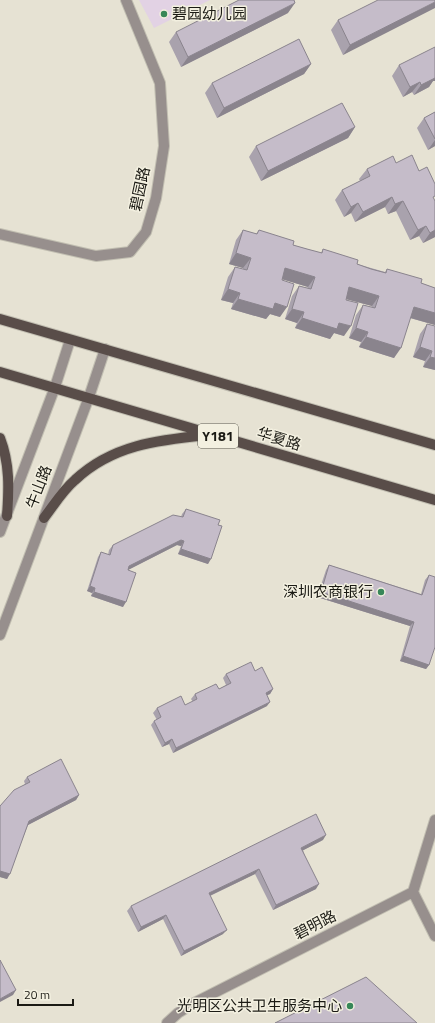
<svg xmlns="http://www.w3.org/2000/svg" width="435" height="1023" font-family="'Titillium Web','Noto Sans SC',sans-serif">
	<rect width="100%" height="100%" fill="#e6e2d3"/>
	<path fill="#e2d2e4" d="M139,0H210L154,28Z"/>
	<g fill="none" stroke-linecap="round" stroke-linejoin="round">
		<defs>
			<path id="minor" d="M0,234L96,256L130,252L146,232L156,198L164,146L160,83L126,0
				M413,892L435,936
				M167,1023L178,1013L194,1003L413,892L435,820"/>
			<path id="tertiary" d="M0,532L55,387L70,340
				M0,635L89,397L105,349"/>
			<path id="primary" d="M0,319L435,445
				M0,372L435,500
				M0,438C10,464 9,489 7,516
				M44,518C54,505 63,490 75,480C112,445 158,440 207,435"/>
		</defs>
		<use href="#minor" stroke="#c1beb1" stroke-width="12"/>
		<use href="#tertiary" stroke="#c1beb1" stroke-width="12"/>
		<use href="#primary" stroke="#c1beb1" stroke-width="12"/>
		<use href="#minor" stroke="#978f8d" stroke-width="10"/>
		<use href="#tertiary" stroke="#978f8d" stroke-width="10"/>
		<use href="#primary" stroke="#594d49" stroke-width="10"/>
	</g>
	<path fill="#a9a2ad" d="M435,0L343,55L331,30L338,20Z
		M288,13L181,67L169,42L176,32Z
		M311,64L304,74L217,118L205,93L212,83Z
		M399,65L433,81L429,87L414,95L412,92L403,97L392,76Z
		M435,112V146L428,150L417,128L424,118Z
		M355,127L348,138L261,181L249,157L256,146Z
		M396,163L435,201V237L423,243L419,236L410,240L396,211L388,214L385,207L355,222L351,213L344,217L335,200L342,190L360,181L359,179L367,169Z
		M243,230L256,234L259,230L293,245L321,253L323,249L357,264L385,272L387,269L421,283L435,288V325L410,318L394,358L359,347L361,342L349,338L356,315L363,305L371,307L372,306L346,299L344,336L334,333L330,339L295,328L297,323L285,319L292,296L299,286L307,288L308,287L282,279L280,317L270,314L266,319L231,309L233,303L221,300L228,277L235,267L243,269V268L229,264L236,240Z
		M427,324L435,370L423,367L425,361L413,357L420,334Z
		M186,509L218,525L208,564L178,554L181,546L177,545L128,570L123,607L91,596L92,593L87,591L98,557L101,552L108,555L109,550L113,545L181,517L182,514Z
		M329,565L421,594L425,580L429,575V665L426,669L400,661L410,626L317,597L326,570Z
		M255,671L273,689L270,694L267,695V706L173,753L169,744L162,747L151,725L154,721L157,720L153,713L157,708L185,705L193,702L191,699L195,694L219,689L226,685L223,678L226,674Z
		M27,777L79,795L76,800L28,825L7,879L0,877V806L25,784L24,781Z
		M323,840L303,850L316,889L273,910L255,874L210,896L223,934L181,956L163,919L138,932L127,911L131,906Z"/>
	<path fill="#8a848d" d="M435,2V8L343,55L350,45Z
		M295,3L288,13L181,67L188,57Z
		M311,64L304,74L217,118L224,108Z
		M435,74V81H433L429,87L414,95L421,85Z
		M420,82L412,92L403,97L410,87Z
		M355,127L348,138L261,181L268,171Z
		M435,140V146L428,150Z
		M392,197L385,207L355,222L363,212Z
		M403,201L396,211L388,214L395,204Z
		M358,203L351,213L344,217L351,207Z
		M426,226L419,236L410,240L418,230Z
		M435,230V237L423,243L430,233Z
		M236,253L251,258L243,268L229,264Z
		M285,268L315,277L308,287L278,278Z
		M349,287L379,296L372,306L342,298Z
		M228,289L240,293L233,303L221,300Z
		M238,299L275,303L287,307L280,317L270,314L266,319L231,309Z
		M414,307L435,313V325L407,317Z
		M292,309L304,312L297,323L285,319Z
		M302,318L339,323L351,326L344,336L334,333L330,339L295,328Z
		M356,328L368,332L361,342L349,338Z
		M366,337L401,348L394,358L359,347Z
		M420,347L432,351L425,361L413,357Z
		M430,357L435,358V370L423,367Z
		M181,540L184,541L181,546L177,545L126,571L129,566Z
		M181,549L211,559L208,564L178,554Z
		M90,586L95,588L92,593L87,591Z
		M94,592L126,602L123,607L91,596Z
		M321,592L414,622L410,626L317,597Z
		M403,656L429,665L426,669L400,661Z
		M273,689L270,694L263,697L266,693Z
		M270,702L267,706L173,753L176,748Z
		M172,739L169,744L162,747L165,743Z
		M79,795L76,800L26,826L29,821Z
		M326,835L323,840L298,853L301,848Z
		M259,869L255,874L205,898L209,893Z
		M0,871L10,874L7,879L0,877Z
		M319,884L316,889L273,910L276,905Z
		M166,915L163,919L138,932L141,927Z
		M227,930L223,934L181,956L184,951Z
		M16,990L13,995L0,1002V999Z"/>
	<path fill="#c5bcc9" stroke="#8a848d" d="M239,0H294L295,3L188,57L176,32Z
		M378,0H435V2L350,45L338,20Z
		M299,39L311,64L224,108L212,83Z
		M435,47V78L421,85L420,82L410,87L399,65Z
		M342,103L355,127L268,171L256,146Z
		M435,112V139L424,118Z
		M412,155L419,171L427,167L435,184V196L433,197L435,201V230L430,233L426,226L418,230L403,201L395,204L392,197L363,212L358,203L351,207L342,190L370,176L367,169L393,156L396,163Z
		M243,230L257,234L259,230L294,241L293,245L307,249L322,253L323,249L358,260L357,264L371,269L386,273L387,269L422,279L421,283L435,288V313L414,307L401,348L366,337L368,332L356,328L363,305L375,308L379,296L349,287L346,300L358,303L351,326L339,323L337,329L302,318L304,312L292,309L299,286L311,289L315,277L285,268L282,280L294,284L287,307L275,303L273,309L238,299L240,293L228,289L235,267L247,270L251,258L236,253Z
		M427,324L435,326V358L430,357L432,351L420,347Z
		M186,509L220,520L218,525L222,526L211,559L181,549L184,541L181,540L129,566L128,570L136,573L126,602L94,592L95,588L90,586L101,552L110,555L113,545L173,515L183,517Z
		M329,565L422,595L429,575L435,577V647L429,665L403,656L414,622L321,592Z
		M251,662L255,671L262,667L273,689L266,693L270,702L176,748L172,739L165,743L154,721L161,717L157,708L181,696L185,705L197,699L195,694L216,684L219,689L231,683L226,674Z
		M61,759L79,795L29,821L10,874L0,871V806L14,790L30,782L27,777Z
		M316,814L326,835L301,848L319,884L276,905L259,869L209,893L227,930L184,951L166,915L141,927L131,906Z
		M0,960L16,990L0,999Z
		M366,977L417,1023H275Z"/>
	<g fill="#378758" stroke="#f3f0e0" stroke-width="1.5">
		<circle cx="164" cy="14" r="4"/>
		<circle cx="381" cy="592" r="4"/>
		<circle cx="350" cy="1006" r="4"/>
	</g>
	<g text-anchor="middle" stroke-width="3" stroke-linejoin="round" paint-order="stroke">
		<rect fill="#f3f0e0" stroke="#5c5a51" stroke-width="1" x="198" y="424" width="40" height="24" rx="3"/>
		<g font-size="14" font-weight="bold" fill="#1b1a14">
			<text x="218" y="441">Y181</text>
		</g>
		<g font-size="15" fill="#1b1a14" stroke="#f3f0e0" text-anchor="end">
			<text x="172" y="19" text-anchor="start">碧园幼儿园</text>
			<text x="373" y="597">深圳农商银行</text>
			<text x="342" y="1011">光明区公共卫生服务中心</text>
		</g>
		<g font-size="15" fill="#1b1a14" stroke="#f3f0e0">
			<text transform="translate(140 189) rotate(-78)" y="5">碧园路</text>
			<text transform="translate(279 439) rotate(17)" y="5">华夏路</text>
			<text transform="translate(39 487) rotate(-69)" y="5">牛山路</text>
			<text transform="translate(315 925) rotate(-27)" y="5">碧明路</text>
		</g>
	</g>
	<path d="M18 999v6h55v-6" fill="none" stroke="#1b1a14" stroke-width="2"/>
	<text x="24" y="999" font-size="12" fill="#1b1a14" stroke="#f3f0e0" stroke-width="3" paint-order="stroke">20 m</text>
</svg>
